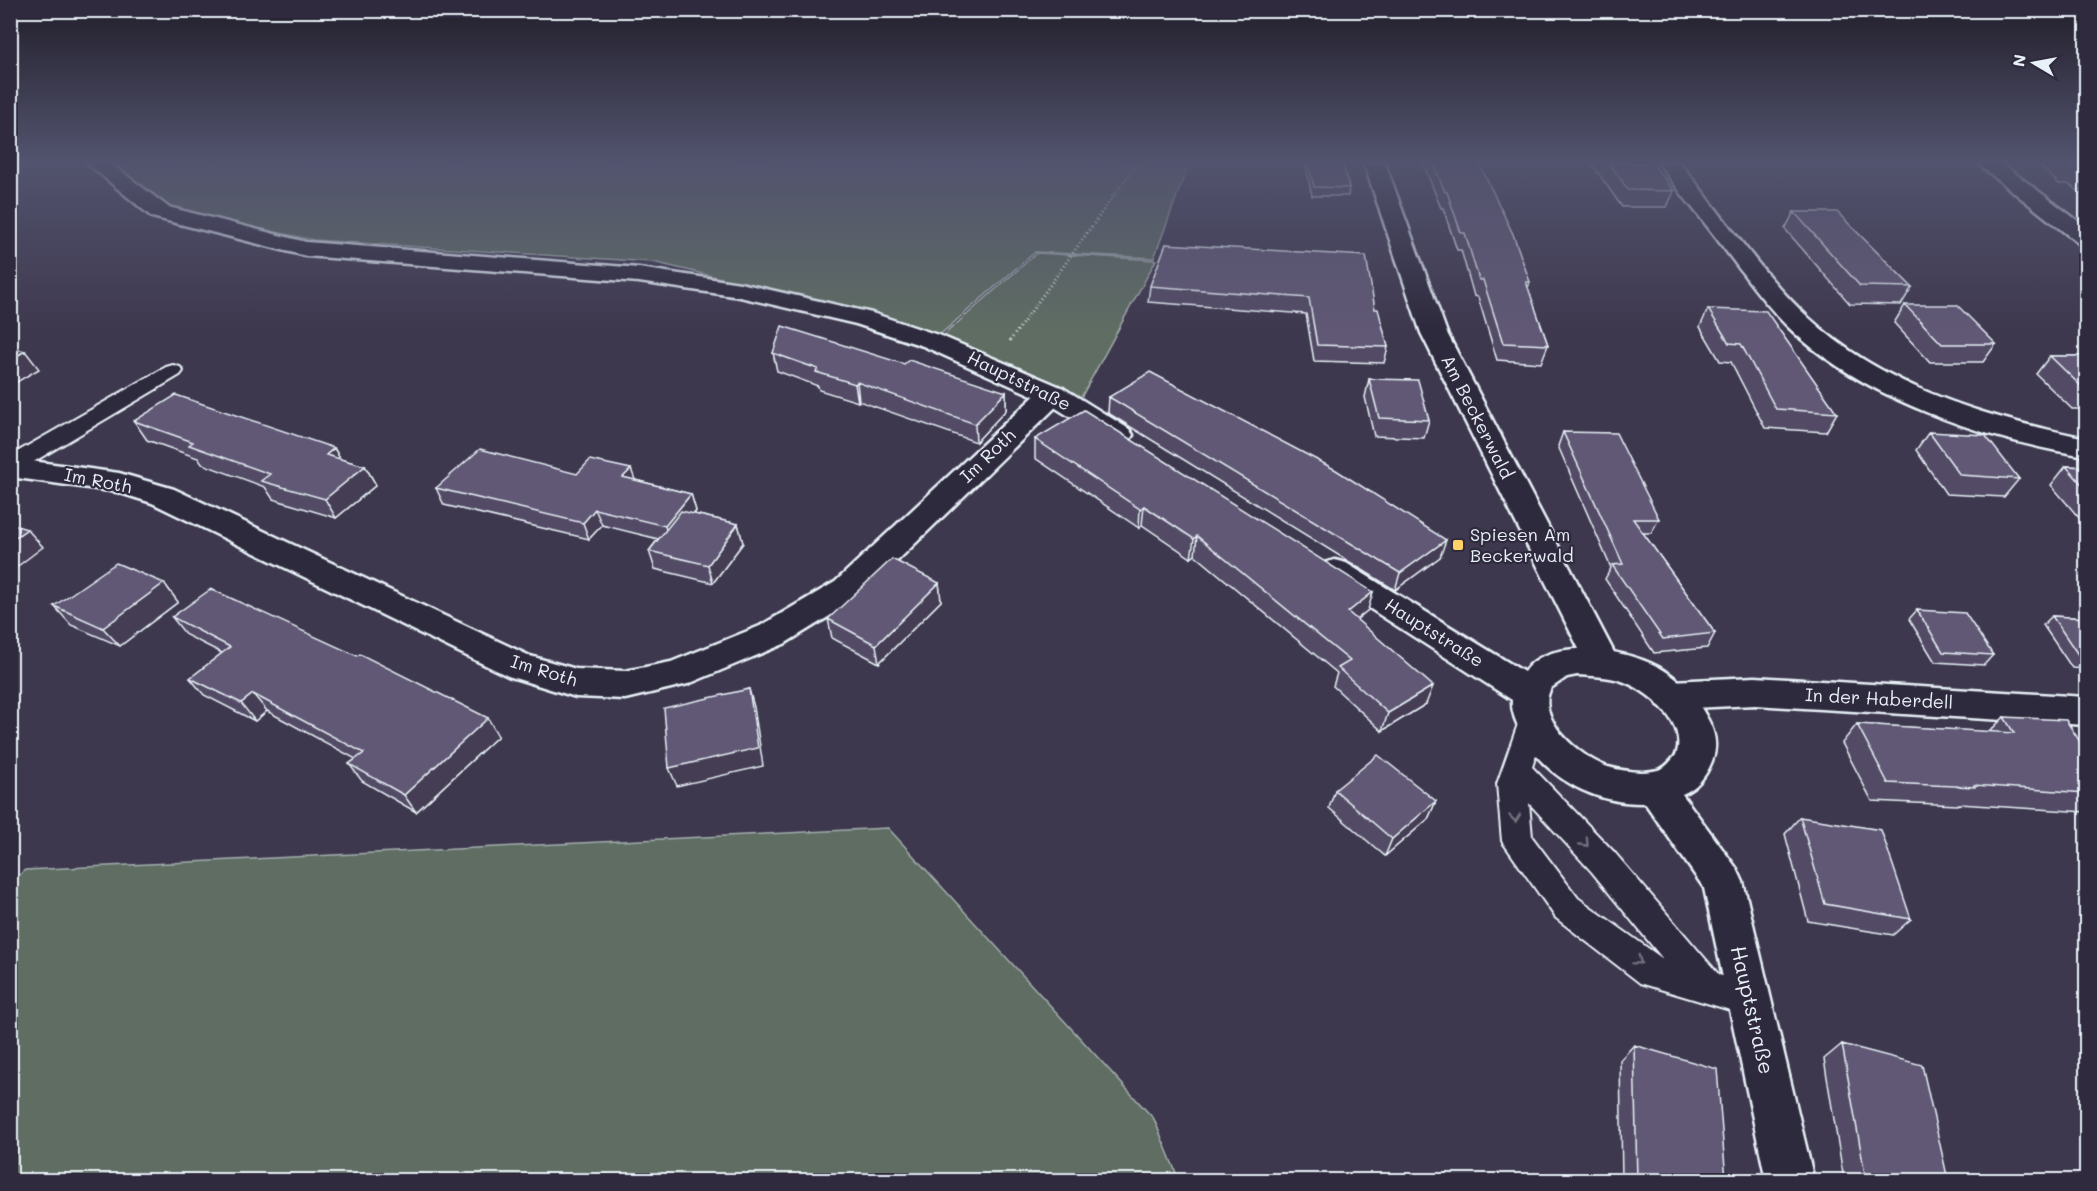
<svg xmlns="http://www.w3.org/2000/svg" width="2097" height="1191" font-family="Mali,sans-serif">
	<rect width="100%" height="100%" fill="#3e384e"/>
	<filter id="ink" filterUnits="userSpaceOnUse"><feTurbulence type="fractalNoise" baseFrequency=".0167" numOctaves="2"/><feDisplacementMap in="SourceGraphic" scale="12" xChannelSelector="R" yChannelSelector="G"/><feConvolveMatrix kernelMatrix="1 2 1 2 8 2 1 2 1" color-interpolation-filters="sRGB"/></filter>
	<g filter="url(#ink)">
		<path fill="#5f6d63" stroke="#a4afae" stroke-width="1.5" d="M113,163H1189L1154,258L1035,252L935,339L864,312L653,262L314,240L165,209Z
			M1037,253L1156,260L1078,403L938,340Z
			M888,828L1154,1119L1179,1180H11L10,883L25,870Z"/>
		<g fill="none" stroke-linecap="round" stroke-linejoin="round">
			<defs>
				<path id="lane" d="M173,365L180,367L183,371L180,375L18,471L10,473V456L166,367Z
					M1533,710L1543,713L1547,721L1532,767L1614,852L1719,975L1762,988L1767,1000L1762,1012L1750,1016L1640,983L1556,918L1502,841L1497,784L1519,721L1523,713ZM1529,803L1592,872L1663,959L1578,898L1532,837Z"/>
				<path id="street" d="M1364,163H1385L1447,333L1619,662L1614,671L1602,675L1590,671L1421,333Z
					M1659,163H1680C1722,214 1760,273 1809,318C1884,388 1988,418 2086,438V456C1990,441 1873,402 1799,337C1767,309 1743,273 1717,239C1698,214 1677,189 1659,163Z
					M1977,163H2001L2086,227V245L2078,243Z
					M1053,386L1063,388L1067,394L1063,400L859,598L784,644L688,684L625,699L576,697L508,676L152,503L117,492L10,477V458L119,473L174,489L530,656L576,669L625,671L671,662L760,626L835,582L1043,388Z
					M1755,677L2086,697V725L1755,705L1671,709L1658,705L1653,695L1658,685L1671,681Z"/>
				<path id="secondary" d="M87,163H110L168,207L306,242L639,268L740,283L872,313L941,336L1063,388L1129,429L1133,435L1129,441L1119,444L1109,441L1043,400L923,346L856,324L740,297L639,282L306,256L152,217Z
					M1335,560L1346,563L1524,672C1549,634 1633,650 1665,671C1683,682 1697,699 1707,718C1715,732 1718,746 1712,761C1706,776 1697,788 1682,794L1737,869L1743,882L1814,1180H1766L1704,888L1645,803C1595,804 1547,779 1523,736C1517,724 1511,713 1512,700L1324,579L1319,571L1324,563ZM1577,675C1591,676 1606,676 1619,680C1646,688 1689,723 1676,755C1671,761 1666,768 1658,770C1644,774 1622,771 1608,767C1581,758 1534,719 1551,688L1567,677Z"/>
			</defs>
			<use href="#lane" stroke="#e8f1f8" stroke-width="4"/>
			<use href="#street" stroke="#e8f1f8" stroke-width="5"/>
			<use href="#secondary" stroke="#e8f1f8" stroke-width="5"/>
			<path stroke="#e8f1f8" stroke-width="3" stroke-dasharray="1 3" stroke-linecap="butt" d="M1010,341L1137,163"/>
			<use href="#lane" fill="#2f2a3d" fill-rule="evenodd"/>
			<use href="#street" fill="#2f2a3d" fill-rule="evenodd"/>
			<use href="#secondary" fill="#2f2a3d" fill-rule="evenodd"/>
		</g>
		<path fill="#534c65" stroke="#e8f1f8" stroke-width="1.5" d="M1305,163H1343L1349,188L1348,196H1312Z
			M1423,163H1479L1530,282L1528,288L1548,345L1541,363L1497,360L1478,297L1474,296L1461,250H1457L1443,208H1441Z
			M1591,163H1652L1674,191L1667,207H1622Z
			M2037,163H2086V190H2077L2068,184H2059Z
			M1794,212L1912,287L1901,305L1850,304L1785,229Z
			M1166,244L1375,309L1388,347L1384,363L1314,361L1306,314L1148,302L1150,286Z
			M1905,305L1996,344L1983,362H1930L1894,323Z
			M1708,309L1837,413L1826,432L1765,428L1731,362L1720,361L1700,327Z
			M773,353L904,364L1006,392V410L976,442L859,401L858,402L819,390L818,386L777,371Z
			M2050,356H2086V409H2072L2036,374Z
			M1369,379L1429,420L1424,438L1374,436L1365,397Z
			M1109,397L1440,557L1395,590L1108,413Z
			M134,421L334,448L340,459L365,466L376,485L336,518L273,499L265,487L202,464L198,458L147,440Z
			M1563,432L1659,519L1651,533H1643L1715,633L1707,648L1654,653L1605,579L1611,568L1558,446Z
			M1929,432L2019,479L2004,497L1946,494L1916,450Z
			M1035,439L1368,610L1356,619L1426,704L1382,731L1333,686L1337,673L1195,555L1191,558L1142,525L1139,528L1035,458Z
			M2066,466L2086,467V526L2051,485Z
			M577,474L635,480L691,494L696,511L694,514L738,524L743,543L713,583L655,569L649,551L658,539L602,525L589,539L444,505L436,488Z
			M164,583L178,602L120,646L71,625L54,606Z
			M939,583L941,601L879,663L832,638L828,619Z
			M1917,610L1993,655L1984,665L1935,662L1909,619Z
			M2052,616L2086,618V669L2072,668L2043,625Z
			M172,617L498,736L416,812L362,781L349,764L356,759L267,711L255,721L204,695L190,678L222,653L186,635Z
			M2004,717L2086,751V812L1959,804L1957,805L1872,801L1842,743L1857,724L1989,732Z
			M1335,790L1436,801L1428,819L1385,856L1329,808Z
			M1800,817L1911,919L1893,935L1808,921L1785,834Z
			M1842,1044L1948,1180H1844L1824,1059Z
			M1634,1045L1726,1180H1622L1620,1060Z"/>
		<path fill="#443e52" stroke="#e8f1f8" stroke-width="1.5" d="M25,351L39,369L10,386V360Z
			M857,382L859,401L858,402L855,384Z
			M1006,392V410L976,442L975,424Z
			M334,448L345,467L326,455Z
			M365,466L376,485L336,518L325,499Z
			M631,469L637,485L623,477Z
			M691,494L696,511L670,543L665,526Z
			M1144,506L1142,525L1139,528L1140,509Z
			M595,509L602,525L589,539L583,523Z
			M738,524L743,543L713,583L708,565Z
			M27,529L43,547L10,572V541Z
			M1197,536L1195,555L1191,558L1194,539Z
			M1446,540L1440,557L1395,590L1400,573Z
			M164,583L178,602L120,646L103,628Z
			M939,583L941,601L879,663L876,645Z
			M1373,592L1368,610L1343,631L1348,612Z
			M1433,686L1426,704L1382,731L1388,713Z
			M749,689L754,707L763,766L677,786L669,768Z
			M253,694L267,711L255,721L241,703Z
			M488,718L498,736L416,812L404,795Z
			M1436,801L1428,819L1385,856L1392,839Z"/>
		<path fill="#615875" stroke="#e8f1f8" stroke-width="1.5" d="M1308,163H1343L1349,188L1314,187Z
			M1433,163H1479L1513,234L1530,282H1526L1548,345L1503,343L1483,280H1479L1465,233H1461L1447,192H1445Z
			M1609,163H1652L1674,191L1628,190Z
			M2066,163H2086V172L2079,167H2070Z
			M1794,212H1837L1912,287L1860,286Z
			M1166,244L1366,256L1375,309H1378L1388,347L1317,345L1309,298L1150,286Z
			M1905,305H1957L1996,344H1942Z
			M1708,309L1766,311L1837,413L1776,409L1741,344L1729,343Z
			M782,326L904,364L909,360L1006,392L975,424L857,382L855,384L816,372L818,369L773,353Z
			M10,347L25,351L10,360Z
			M2050,356H2086V391Z
			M1150,372L1336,470L1446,540L1400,573L1109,397Z
			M1369,379L1418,380L1429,420L1379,418Z
			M176,395L334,448L326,455L365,466L325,499L261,481L270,474L189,445L193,442L134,421Z
			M1084,410L1373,592L1348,612L1433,686L1388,713L1338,668L1350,661L1197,536L1194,539L1144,506L1140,509L1035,439Z
			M1563,432L1616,433L1659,519H1633L1715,633L1663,639L1612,565L1623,564Z
			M1929,432L1985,435L2019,479L1960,475Z
			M480,449L577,474L590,460L631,469L623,477L691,494L665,526L595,509L583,523L436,488Z
			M2066,466L2086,467V489Z
			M681,511L738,524L708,565L649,551Z
			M10,524L27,529L10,541Z
			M892,559L939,583L876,645L828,619Z
			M116,563L164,583L103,628L54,606Z
			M211,589L357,656L360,654L488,718L404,795L349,764L364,753L253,694L241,703L190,678L230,647L172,617Z
			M1917,610L1965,613L1993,655L1943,652Z
			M2052,616L2086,618V659H2081Z
			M749,689L758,748L669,768L664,708Z
			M2004,717L2066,720L2086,751V793L1974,785L1975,787L1888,783L1857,724L2014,733Z
			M1378,755L1436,801L1392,839L1335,790Z
			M1800,817L1881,830L1911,919L1825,904Z
			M1842,1044L1922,1065L1948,1180H1866Z
			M1634,1045L1717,1069L1726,1180H1637Z"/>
		<defs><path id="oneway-chevron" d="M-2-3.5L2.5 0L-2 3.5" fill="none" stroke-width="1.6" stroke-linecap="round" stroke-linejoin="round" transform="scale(1.5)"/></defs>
		<g stroke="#70707e">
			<use href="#oneway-chevron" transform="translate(1515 818) rotate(85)"/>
			<use href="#oneway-chevron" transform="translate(1585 843) rotate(47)"/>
			<use href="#oneway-chevron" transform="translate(1638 961) rotate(37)"/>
		</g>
	</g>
	<linearGradient id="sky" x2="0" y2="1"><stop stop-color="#221f2b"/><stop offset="0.49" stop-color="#52536e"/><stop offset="1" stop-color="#52536e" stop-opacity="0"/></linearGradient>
	<rect width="2097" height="330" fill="url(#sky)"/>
	<rect fill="#ffd166" stroke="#2f2a3d" stroke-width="2" x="1452" y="539" width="12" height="12" rx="3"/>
	<g text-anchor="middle" stroke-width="4.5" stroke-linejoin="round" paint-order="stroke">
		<g font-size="18" fill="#e8f1f8" stroke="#2f2a3d">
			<text transform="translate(1019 381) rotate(26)" y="6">Hauptstraße</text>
			<text transform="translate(1477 417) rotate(63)" y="6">Am Beckerwald</text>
			<text transform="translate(988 456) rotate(-44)" y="6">Im Roth</text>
			<text transform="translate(98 481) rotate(11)" y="6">Im Roth</text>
			<text transform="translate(1434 633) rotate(32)" y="6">Hauptstraße</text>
			<text transform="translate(544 671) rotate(17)" y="6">Im Roth</text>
			<text transform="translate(1879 699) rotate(3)" y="6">In der Haberdell</text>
		</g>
		<g font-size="18" fill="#e8f1f8" stroke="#2f2a3d" text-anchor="start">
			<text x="1470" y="541">Spiesen Am<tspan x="1470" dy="21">Beckerwald</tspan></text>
		</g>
		<g font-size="21" fill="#e8f1f8" stroke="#2f2a3d">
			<text transform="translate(1752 1010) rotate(77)" y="7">Hauptstraße</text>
		</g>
	</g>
	<rect width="2097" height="1191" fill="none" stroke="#2f2a3d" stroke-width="36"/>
	<rect x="18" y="18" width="2061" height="1155" fill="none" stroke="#e8f1f8" stroke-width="2" filter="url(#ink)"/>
	<g transform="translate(2034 63) rotate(280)" stroke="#2f2a3d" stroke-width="4.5" paint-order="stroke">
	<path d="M0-4.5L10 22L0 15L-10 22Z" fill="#e8f1f8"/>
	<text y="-9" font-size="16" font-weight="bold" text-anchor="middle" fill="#e8f1f8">N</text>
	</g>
</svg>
